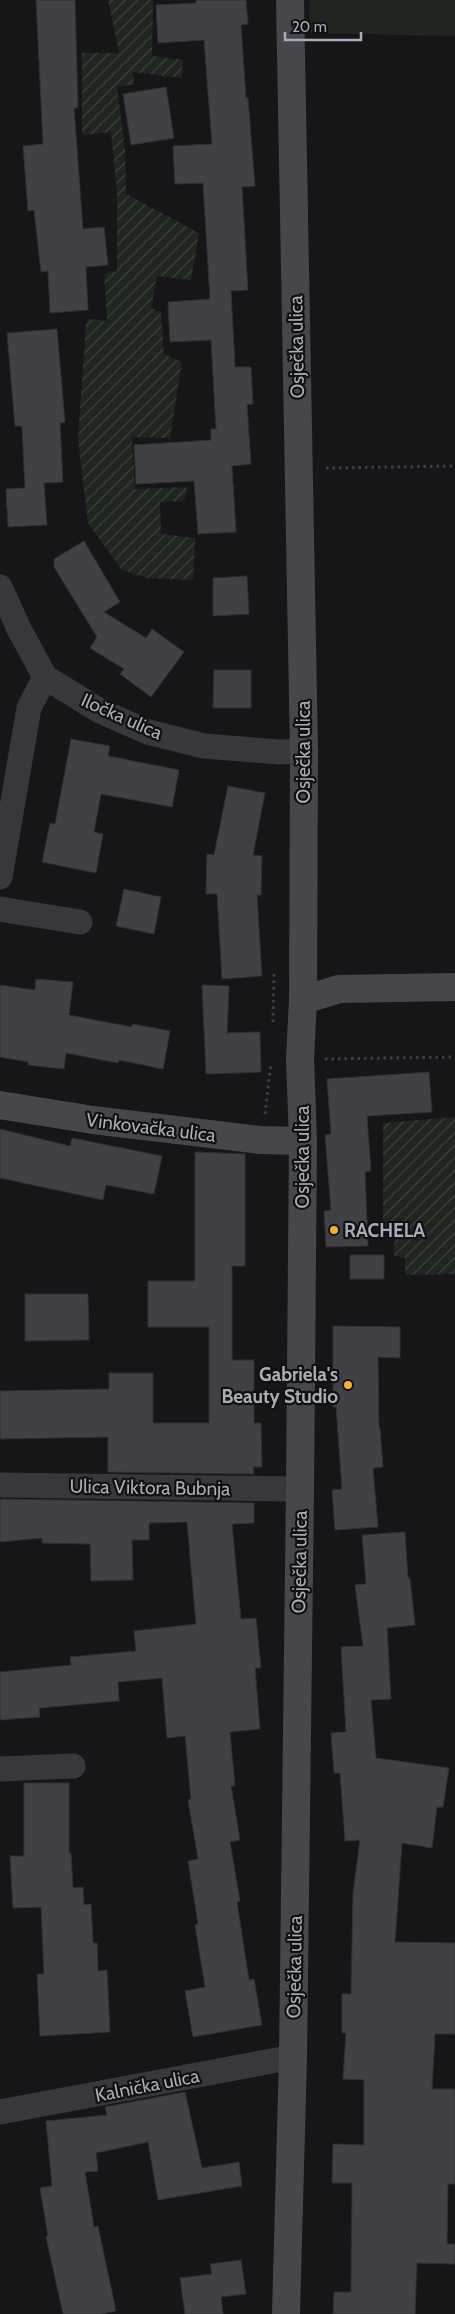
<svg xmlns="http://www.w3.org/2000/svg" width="455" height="2314" font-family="Cabin,sans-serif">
	<defs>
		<pattern id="garden-furrows" width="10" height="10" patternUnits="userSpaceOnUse" patternTransform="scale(1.25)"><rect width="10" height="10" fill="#1e261f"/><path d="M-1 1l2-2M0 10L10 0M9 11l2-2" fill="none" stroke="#3c433d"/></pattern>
	</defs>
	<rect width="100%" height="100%" fill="#161618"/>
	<path fill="#1e261f" d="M309,0H455V36L310,33Z"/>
	<path fill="url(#garden-furrows)" d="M108,0H153L152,56L183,60L182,78L132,72L135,85L117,86L125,151L126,194L199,233L191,280L157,276L151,308L161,312L164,354L182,362L170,438L132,437L135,489L187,487L184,501L160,502L161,534L195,538L193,580L147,578L122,570L88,523L78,439L86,324L89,319L107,321L104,274L117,271V194L111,132L82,135V53H119Z
		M455,1117V1274L405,1275V1258L393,1255L396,1230L383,1231V1123Z"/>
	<path fill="#404145" stroke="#303034" d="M36,0H75L78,108H74L83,229L104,227L108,265L86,267L88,310L50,313L48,271L41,272L34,210L28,211L23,146L43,144Z
		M196,0H246L248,24L241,25L246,98H248L255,186L242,187L248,290L231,291L235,367H251L253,404L247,405L251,464L232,466L236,532L198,534L194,481L136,484L134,445L211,440V429H216L211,340L170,342L168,302L210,299L203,183L175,184L173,146L212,144L204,40L158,43L156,5L196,3Z
		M166,87L174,138L131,145L123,94Z
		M57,329L65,422L60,423L63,482L44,483L47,525L8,527L6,489L25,488L22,426H15L7,333Z
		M84,541L120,602L104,612L146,638L152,629L184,652L151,697L120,674L124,669L90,648L97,637L54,567V559Z
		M247,576L249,614L213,616V578Z
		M214,670H251V708H213Z
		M71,739L110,746L108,756L179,770L172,807L101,794L94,832L103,834L96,873L42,862L50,823L55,824Z
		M228,786L265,793L253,855L262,856L261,895H257L262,976L222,979L217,894H206L207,854L214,855Z
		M124,889L161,897L154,934L116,926Z
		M36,979L73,982L69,1015L132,1027V1024L170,1031L163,1069L119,1060L118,1063L66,1053L64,1069L28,1065V1062L0,1057V985L35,990Z
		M202,985L229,986L227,1033L260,1032L261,1072L206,1074Z
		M429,1072L432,1112L367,1116L371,1171L365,1172L368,1246L326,1247L324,1211L331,1210L325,1135L331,1134L327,1079Z
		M0,1129L70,1146L72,1138L162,1156L154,1194L106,1185L103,1200L0,1178Z
		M195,1152L245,1154V1266H232V1360H254V1423H261L262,1467H253L254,1474L108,1472V1437L0,1439V1391L109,1389V1373H153V1423H209V1327H148V1281H195Z
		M350,1255H384V1279H350Z
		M25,1294H88L89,1340L25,1341Z
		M333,1326L400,1327V1358L378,1357L379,1428H380L383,1467L373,1468L378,1527L335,1530L332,1490L342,1489L336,1407H333Z
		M0,1499L254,1503V1523L232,1524L241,1619L256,1618L261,1668H255L260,1729L230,1732L235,1786H231L240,1840L230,1842L240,1901L237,1902L249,1980L254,1979L262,2025L193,2037L185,1991L205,1987L195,1925L198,1924L188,1861L198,1859L188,1800L191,1799L185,1736L167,1738L162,1678L118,1682L119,1701L39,1708L40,1717L0,1720V1672L71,1665L70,1657L136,1651L134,1631L196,1624L187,1522L149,1523V1540H132L133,1580L91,1581L90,1544L42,1543V1538L0,1542Z
		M405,1532L408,1578H410L415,1625L387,1628L391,1699L371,1700L376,1758L449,1768L443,1807H437L432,1848L402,1843L395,1942L455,1943V2034H435L432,2089H455V2184H448L447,2244H455V2264L417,2263L415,2314H333L334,2292H351L352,2183H332L333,2144L364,2145V2080L343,2079L346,2033H342V1994H351L353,1893L360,1840L345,1841L340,1773H334L331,1733L346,1732L341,1647L363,1646L355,1585L366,1584L362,1535Z
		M24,1783H69V1853H71L73,1888L83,1887L84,1905L91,1904L93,1943H97L98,1971L107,1970L110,2032L40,2036L37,1974H44L41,1907L13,1908L10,1856H24Z
		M185,2092L202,2168L239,2162L242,2186L158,2200L148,2142L96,2153L98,2171L85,2172L94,2227L98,2226L116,2311L102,2314H63L46,2237L48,2236L40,2188L52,2186L46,2121L107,2115L105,2107Z
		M241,2260L246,2294L221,2297L223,2314H185L180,2278L212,2274L210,2264Z"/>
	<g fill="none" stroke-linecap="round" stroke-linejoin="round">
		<path stroke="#3d3f44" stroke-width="3" stroke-dasharray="2.5 4" stroke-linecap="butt" d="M326,468L455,466
			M273,1022L274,973
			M325,1059L455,1057
			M265,1114L271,1063"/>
		<path stroke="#37383d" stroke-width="25" d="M0,587L19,629L45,677L100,711L148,732L204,746L279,752L304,751
			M0,877L29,708L45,677
			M0,909L80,922
			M0,1485L300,1489
			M0,1769L73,1766
			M0,2112L293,2057"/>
		<path stroke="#45474d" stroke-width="28" d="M303,1000L339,989L455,987
			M0,1105L93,1120L260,1140L303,1141
			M286,2314L293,2057L300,1489L303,1141L300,1059L303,1000L304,751L290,0"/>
	</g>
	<g fill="#f2b134" stroke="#111113" stroke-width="2">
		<circle cx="334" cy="1230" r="5"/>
		<circle cx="348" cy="1385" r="5"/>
	</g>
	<g text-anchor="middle" stroke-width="4.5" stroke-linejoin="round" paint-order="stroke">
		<g font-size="19" fill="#a8adb8" stroke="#111113">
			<text transform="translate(296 347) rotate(-91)" y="7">Osječka ulica</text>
			<text transform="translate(122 716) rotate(24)" y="7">Iločka ulica</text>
			<text transform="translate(303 752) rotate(-90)" y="7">Osječka ulica</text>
			<text transform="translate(151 1127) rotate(7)" y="7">Vinkovačka ulica</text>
			<text transform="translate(302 1157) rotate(-90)" y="7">Osječka ulica</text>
			<text transform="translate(150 1487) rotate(1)" y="7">Ulica Viktora Bubnja</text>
			<text transform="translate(299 1562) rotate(-89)" y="7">Osječka ulica</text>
			<text transform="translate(294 1967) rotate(-89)" y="7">Osječka ulica</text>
			<text transform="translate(147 2085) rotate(-11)" y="7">Kalnička ulica</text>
		</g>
		<g font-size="19" font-weight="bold" fill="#a8adb8" stroke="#111113" text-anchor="start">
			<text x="344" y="1237">RACHELA</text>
			<text x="338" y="1381" text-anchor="end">Gabriela's<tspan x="338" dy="22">Beauty Studio</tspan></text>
		</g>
	</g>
	<path d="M285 32v8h76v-8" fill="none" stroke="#a8adb8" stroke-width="2.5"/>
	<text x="292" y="32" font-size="15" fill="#a8adb8" stroke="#111113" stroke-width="4" paint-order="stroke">20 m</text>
</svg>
